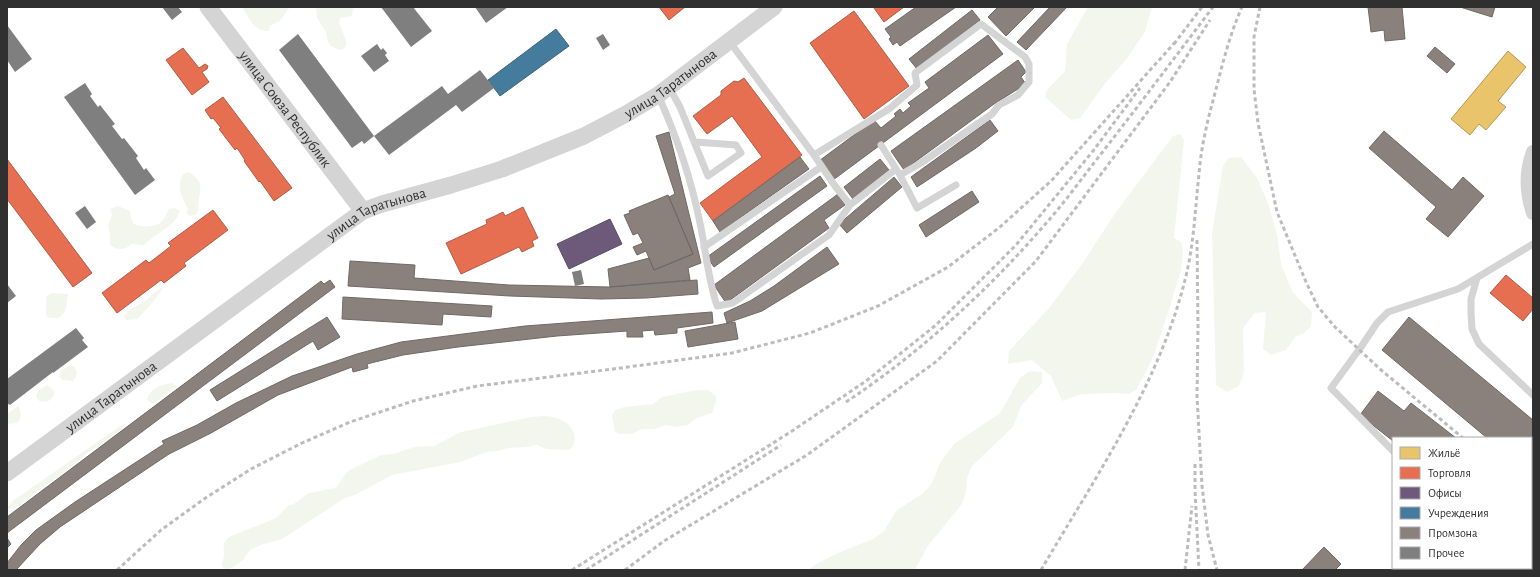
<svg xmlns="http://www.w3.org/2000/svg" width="1540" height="577" font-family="'Alegreya Sans',sans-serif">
	<rect width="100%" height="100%" fill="#fff"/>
	<path fill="#f3f6ed" d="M242,7H290L280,21L270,26L269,31C253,32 249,17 242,7Z
		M316,7H353L352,16L340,18L339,23L346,40V46L342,50L337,49L331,46L328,42L326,32L317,18Z
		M1088,7H1152L1145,32L1125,61L1107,81L1080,118L1071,120L1045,97L1047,90L1065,71L1067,44Z
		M1180,134L1184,140L1174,238L1181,242L1183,251L1181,270L1168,313L1152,360L1136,390L1129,394L1115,393L1082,394L1062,401L1051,376L1032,360L1008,364L1009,351L1049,308L1082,264L1116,212L1173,136Z
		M1241,157L1257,178L1268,203L1277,234L1281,264L1293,293L1312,312L1311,326L1303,334L1295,337L1286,350L1271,355L1263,349L1266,312L1255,313L1243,328L1244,372L1239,386L1227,392L1216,385L1212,233L1223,166L1228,158Z
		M189,172C203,182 201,184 199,199C198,205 199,209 196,215L190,216L186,213L188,209C182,198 176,187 183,174Z
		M118,206L130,211C131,215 131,220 133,223C138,228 154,227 160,223C165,220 166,214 169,209L175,208L180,211C175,227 156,233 144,245L132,244C124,251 117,250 110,245V235L108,225L112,215L110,209Z
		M163,287C160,296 145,310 138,319L126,320L124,316C130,309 136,306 145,301C152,296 154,291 163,287Z
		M52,293L68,294C66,309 66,322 47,317C45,311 47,303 46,296Z
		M69,366H74L77,372L76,377L73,381L62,380L59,376L61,371Z
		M1030,371L1042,372V383L1021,406L1013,427L972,466L967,478L966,492L962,504L927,547L915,570H808L818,563L838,553L873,539L884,531L896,511L922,494L931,485L940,463L954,444L1000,413L1020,378Z
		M172,383L177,386L156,402L151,403L147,399C151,387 161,385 172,383Z
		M47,385L55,391C53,400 48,403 39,401L36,396L38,391Z
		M697,390H708L716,396V402L712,413L697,418L688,425L676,427L666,425L655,429H642L632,434H620L615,432L612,415L615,410L624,407L653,404L662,397Z
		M18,406C22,413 22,417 17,423L7,424V414Z
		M544,416C562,417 580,426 573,447L568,450L546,449L537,445L526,447L508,448L498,451L487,452L460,462L392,475L355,495L345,498L282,539L261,545L250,550L244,559L232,568L226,569L222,567C222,562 223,561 224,556C225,547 220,546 229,537L276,518L289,505L294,504L309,493L336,488L346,473L350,470L381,455L393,454L415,447L434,446L461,432L531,417Z
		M123,424L122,429L114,437L86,454L60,476L42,487L21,505L11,509L7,508L14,500Z"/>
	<path fill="#e9c46a" stroke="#b29859" d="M1508,51L1526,67L1498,101L1506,107L1486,130L1479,124L1470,135L1451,119Z"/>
	<path fill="#e76f51" stroke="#b05c47" d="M659,7H685L669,20Z
		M875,7H904L884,22L874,8Z
		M854,11L909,86L864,119L810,43Z
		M183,48L199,68L205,64L208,66L207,69L202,72L209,82L192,95L166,60Z
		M744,78L802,155L713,221L700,203L762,157L732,116L707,134L693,116L721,95V91L734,81L738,82Z
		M223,97L292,188L274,201L260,181L259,182L244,161L245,160L237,148L235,150L219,129L221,128L213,118L211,119L205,110Z
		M7,159L92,273L73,287L7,199Z
		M523,207L538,238L532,241L534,246L522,252L519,247L461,274L446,243L487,224L486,220L493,217L503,212L505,216Z
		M213,210L228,230L184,263L186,266L164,283L161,280L117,313L102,293L146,260L149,263L171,246L168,243Z
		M1506,275L1533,298V309L1523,321L1490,293Z"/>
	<path fill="#6d597a" stroke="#5b4d64" d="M610,219L622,244L569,269L557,244Z"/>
	<path fill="#457b9d" stroke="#3f647c" d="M556,29L569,46L500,96L488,80Z"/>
	<path fill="#8a817c" stroke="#6f6965" d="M916,7H956L900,46L897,42L893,45L889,39L891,37L885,29Z
		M998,7H1035L1006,36L988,17Z
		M1050,7H1067L1026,50L1017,42Z
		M1368,7H1402L1405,39L1385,41L1384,30L1371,32Z
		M1460,7H1495L1492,17Z
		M972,10L980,20L917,69L909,59Z
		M988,35L1003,54L833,180L819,161L874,120L881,128L896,116L894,114L900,109L903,113L911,106L908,103L929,88L925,82Z
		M1435,47L1455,64L1447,73L1427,56Z
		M1018,60L1026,72L1021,77L1026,84L994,104L904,170L891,151Z
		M990,120L998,131L976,148L917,187L911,177Z
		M1384,131L1452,190L1463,177L1484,196L1448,237L1426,219L1436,207L1369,148Z
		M669,132L701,263L688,268L690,280L610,287L608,269L649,258L654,270L693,254L669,197L675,194L656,136Z
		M800,157L809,169L720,232L713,221Z
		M880,159L889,170L853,199L844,187Z
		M820,176L827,186L714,267L707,257Z
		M894,177L902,187L847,233L839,224Z
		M972,191L979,202L926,237L919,225Z
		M838,194L845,205L824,220L829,228L726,303L714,285Z
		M668,195L693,254L654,270L646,251L637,255L633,247L643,243L638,233L633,235L624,215L630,213L629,211Z
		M827,247L839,264L762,311L727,323L724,313L750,301L774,286Z
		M350,261L415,265L414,278L509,285L610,287L697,280L698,294L646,298L601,299L510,296L348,286Z
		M330,280L335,287L7,533V517L321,281L324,284Z
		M343,297L492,306L491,317L443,314L442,325L342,319Z
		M712,312L713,323L677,328V333L655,335L654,330L642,331L643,337H627V331L557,336L458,347L403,355L367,364L368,368L353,372L352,367L278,395L211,433L169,454L60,527L40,544L16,570H7V563L21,545L36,530L75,502L164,444L162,441L197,425L236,403L292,376L357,354L401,342L525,326Z
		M327,317L340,337L318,350L313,341L217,401L210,390Z
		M1409,317L1533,420V476L1531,474V438H1487L1382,350Z
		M735,322L738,339L688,347L685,331Z
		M1378,391L1404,411L1411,403L1456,438H1393V441L1360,415Z
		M1531,510L1533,511V551L1531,550Z
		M7,538L11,544L7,548Z
		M1324,547L1341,564L1335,570H1302Z
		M1433,568H1448L1450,570H1431Z"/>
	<path fill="#7f7f7f" d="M162,7H178L182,12L172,20Z
		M381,7H413L432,31L411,47Z
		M475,7H508L486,23Z
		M7,25L32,59L15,72L7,60Z
		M298,34L374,136L364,144L362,141L352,148L279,50Z
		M603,34L610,45L603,50L596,38Z
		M377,44L381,50L383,48L387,53L385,55L389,61L374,72L361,56Z
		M480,70L494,88L462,112L456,105L389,155L374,136L442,86L448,94Z
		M85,83L92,94L90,96L98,107L100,105L115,124L112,126L122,139L124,138L138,156L136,158L144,170L146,168L155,180L135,195L64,97Z
		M85,206L96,222L87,229L75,213Z
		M581,270L584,284L575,286L572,272Z
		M7,284L16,296L7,303Z
		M76,328L84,338L82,340L88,347L53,373V372L10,405L9,404L7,405V379Z"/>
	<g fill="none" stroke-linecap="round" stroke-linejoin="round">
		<path stroke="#d4d4d4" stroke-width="7" d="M729,41L814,155L835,186L850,205
			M669,87L680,107L708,176L741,153L736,145L696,142
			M658,95C677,137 691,178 700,223C706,251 708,279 717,306L733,303L829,235L850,205L896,169
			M881,145L900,175L917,208L956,185
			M814,155L889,109L917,85L915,73L981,24L1025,57L1029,64V82L1018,95L999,105L992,114L921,163L900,175
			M704,247L821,167
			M1477,278L1471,299V313L1472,329L1479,344L1533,395
			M1393,451L1331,388L1361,347L1377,323L1388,312L1458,289L1533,244
			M1409,568L1411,570
			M1509,568L1511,570
			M1399,570L1402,568"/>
		<path stroke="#d4d4d4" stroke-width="14" d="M1533,152C1525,173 1526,192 1533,213"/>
		<g stroke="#d4d4d4" stroke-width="17">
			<path id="s1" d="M208,7L363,211"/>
			<path id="s2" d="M7,473L363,211L382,204L451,185L502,169L584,136L626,114L658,95L774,7"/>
		</g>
		<path stroke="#bcbcbc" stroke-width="3" stroke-dasharray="4 3" stroke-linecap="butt" d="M1260,7L1254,37V89L1258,123L1277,212L1306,282L1318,307L1335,327L1381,370L1463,438
			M1174,44L1202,7
			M1197,240L1198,327L1197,396L1202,486L1208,535L1217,570
			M846,402C923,351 995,284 1054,214C1071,194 1085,174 1101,154C1139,105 1176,56 1213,7
			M1195,464V490L1199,570
			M1531,494L1533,496
			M117,570L161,530L204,499L251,469L302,443L350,422L413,401L477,386L613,369L732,353L810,333L878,306L948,267L1000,227L1051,181L1177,40
			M572,570L792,431L866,381L936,325L1016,245L1093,151L1140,88
			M586,570L781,445
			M625,570L664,541L807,455L937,361L1036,261L1170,82L1210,20
			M1041,570C1095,478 1159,384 1185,280C1194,245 1195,210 1199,174C1201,148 1207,122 1214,97C1222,66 1229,36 1242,7
			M1185,570L1192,506"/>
	</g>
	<g text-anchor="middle" stroke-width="4" stroke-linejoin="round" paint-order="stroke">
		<g font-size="15" fill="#303030" stroke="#fff">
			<text dy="5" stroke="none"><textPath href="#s2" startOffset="777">улица Таратынова</textPath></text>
			<text dy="5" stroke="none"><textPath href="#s1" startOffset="128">улица Союза Республик</textPath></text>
			<text dy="5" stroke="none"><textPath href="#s2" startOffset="453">улица Таратынова</textPath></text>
			<text dy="5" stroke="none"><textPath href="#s2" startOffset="129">улица Таратынова</textPath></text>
		</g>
	</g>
	<rect width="1540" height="577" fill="none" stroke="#303030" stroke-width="16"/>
	<rect x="1392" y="437" width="140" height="132" fill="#ffffff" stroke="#acacac"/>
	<rect x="1400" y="447" width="20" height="12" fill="#e9c46a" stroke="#acacac"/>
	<text x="1428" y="457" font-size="12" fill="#303030">Жильё</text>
	<rect x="1400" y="467" width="20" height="12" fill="#e76f51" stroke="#acacac"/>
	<text x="1428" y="477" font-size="12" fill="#303030">Торговля</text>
	<rect x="1400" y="487" width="20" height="12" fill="#6d597a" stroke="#acacac"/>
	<text x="1428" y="497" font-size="12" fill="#303030">Офисы</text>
	<rect x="1400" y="507" width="20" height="12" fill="#457b9d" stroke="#acacac"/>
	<text x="1428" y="517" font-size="12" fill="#303030">Учреждения</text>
	<rect x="1400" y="527" width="20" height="12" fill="#8a817c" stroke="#acacac"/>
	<text x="1428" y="537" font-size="12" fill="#303030">Промзона</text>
	<rect x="1400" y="547" width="20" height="12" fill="#7f7f7f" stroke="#acacac"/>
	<text x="1428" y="557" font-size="12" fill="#303030">Прочее</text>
</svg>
